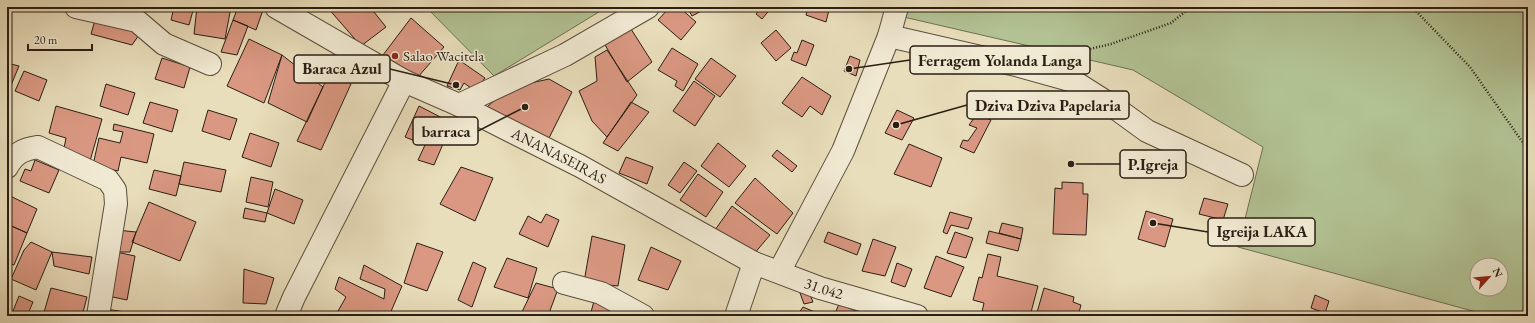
<svg xmlns="http://www.w3.org/2000/svg" width="1535" height="323" font-family="'EB Garamond',serif">
	<rect width="100%" height="100%" fill="#e9debb"/>
	<filter id="stains"><feTurbulence type="fractalNoise" baseFrequency=".005" numOctaves="4"/><feColorMatrix values="0 0 0 0 .2 0 0 0 0 .09 0 0 0 0 .02 0 0 0 .5 -.17"/></filter>
	<radialGradient id="worn" r=".72"><stop offset=".6" stop-color="#630" stop-opacity="0"/><stop offset="1" stop-color="#630" stop-opacity=".3"/></radialGradient>
	<path fill="#b2c293" stroke="#6e7054" fill-rule="evenodd" d="M426,7H607L494,76Z
		M880,7H1528V316H1491L1238,247L1263,147L1133,70L895,15ZM1477,265H1501V289H1477Z"/>
	<path fill="#da9882" stroke="#2b1e15" d="M174,7H194L189,25L171,20Z
		M197,7H231L225,39L194,34Z
		M238,7H257L263,10L256,30L233,20Z
		M327,7H370L386,27L361,46Z
		M670,7H679L696,22L681,40L658,20Z
		M687,7H709L692,16Z
		M762,7H772L762,19L756,14Z
		M808,7H821L829,10L826,22L806,15Z
		M411,18L444,47L418,77L383,55Z
		M95,20L141,32L132,45L91,34Z
		M233,20L248,26L237,55L221,52Z
		M631,29L652,62L627,82L605,45Z
		M776,30L791,48L776,61L761,43Z
		M249,39L282,55L264,103L227,86Z
		M802,40L814,45L806,66L791,60L794,52L797,53Z
		M672,48L698,64L683,91L675,86L677,81L658,70Z
		M607,50L637,95L607,137L592,121L579,91L597,81L595,57Z
		M282,55L323,87L307,122L268,103Z
		M850,56L860,60L856,76L844,71Z
		M162,58L190,67L184,88L155,79Z
		M711,58L736,76L720,97L695,79Z
		M459,60L485,78L475,91L464,83L460,90L447,86Z
		M7,63L19,66L7,95Z
		M331,70L351,84L321,150L297,141Z
		M24,71L47,80L39,101L15,91Z
		M802,77L831,96L822,115L810,106L802,117L782,103Z
		M549,79L572,92L549,138L487,107L508,88Z
		M694,81L715,96L695,126L673,111Z
		M106,84L135,93L128,115L100,106Z
		M150,102L178,110L172,132L143,123Z
		M631,102L649,112L618,151L603,143Z
		M56,106L102,119L90,161L63,153L66,138L49,133Z
		M419,106L452,123L434,165L418,160L425,145L405,137Z
		M208,110L237,119L230,140L202,131Z
		M897,110L914,118L902,140L885,133Z
		M977,114L991,120L974,153L960,147L963,140L968,141L977,128L969,125Z
		M114,124L154,134L147,163L121,157L118,171L93,165L99,138L120,143L123,132L113,130Z
		M250,133L279,143L271,167L242,157Z
		M718,143L746,166L729,187L701,166Z
		M909,144L942,158L931,187L894,174Z
		M777,150L797,166L792,172L772,156Z
		M626,157L653,167L647,184L619,173Z
		M35,160L59,170L49,193L20,181L25,169L31,171Z
		M184,162L226,170L221,192L179,184Z
		M684,162L697,171L680,193L668,185Z
		M461,167L493,178L475,221L440,204Z
		M154,170L181,176L176,196L149,189Z
		M698,174L723,192L706,217L680,200Z
		M251,177L273,182L268,207L246,202Z
		M755,178L793,213L777,234L735,203Z
		M1062,182L1083,183V194H1088L1086,235L1053,234L1055,188L1062,189Z
		M275,189L303,200L294,224L267,213Z
		M8,195L37,209L27,233L7,224Z
		M1204,198L1228,204L1223,220L1199,214Z
		M149,202L196,222L180,261L132,242Z
		M732,206L770,235L753,255L715,230Z
		M245,208L267,213L265,222L243,218Z
		M1146,211L1173,219L1165,247L1138,239Z
		M950,212L972,218L968,229L951,225L947,234L943,232Z
		M546,214L559,220L548,247L519,234L528,216L541,223Z
		M1002,223L1023,228L1021,239L999,233Z
		M7,224L27,233L14,265L7,263Z
		M117,230L136,232L130,252H116Z
		M989,231L1021,239L1018,251L986,243Z
		M828,232L861,244L857,255L824,242Z
		M955,232L973,238L966,258L947,253Z
		M592,236L625,245L618,286L584,282Z
		M873,239L896,247L885,276L862,271Z
		M31,242L52,252L36,290L11,279L24,250Z
		M417,243L443,252L427,291L404,283Z
		M651,247L681,261L668,290L638,280Z
		M52,252L92,257L89,274L54,266Z
		M116,252L135,256L127,300L108,296Z
		M988,254L1001,257L997,276L1038,286L1030,316H981L984,303L973,300L979,277L982,278Z
		M936,256L964,267L951,297L924,288Z
		M507,258L537,268L528,298L494,287Z
		M473,262L486,268L472,307L458,300Z
		M897,263L912,269L905,287L891,282Z
		M364,265L402,286L389,316H349L338,311L346,297L335,289L339,277L384,299L385,289L360,279Z
		M244,269L274,278L266,304L243,303Z
		M536,283L558,289L548,316H520Z
		M51,288L87,297L82,316H43Z
		M1044,288L1074,297L1073,302L1081,305L1078,316H1036Z
		M808,290L813,302L804,304L800,293Z
		M1315,295L1329,301L1325,313L1311,308Z
		M19,296L33,302L27,316L13,311Z
		M594,301L624,316H590Z
		M839,304L866,315V316H834Z
		M803,307L817,313L816,316H797Z
		M106,309L125,312L124,316H105Z
		M1088,312L1104,316H1087Z"/>
	<g fill="none" stroke-linecap="round" stroke-linejoin="round">
		<defs>
			<g id="minor">
				<path d="M76,7L137,21L164,44L210,64"/>
				<path id="s1" d="M276,7L404,81L459,105L580,166L754,263L820,288L917,316"/>
				<path d="M889,36L1016,65L1073,81L1114,107L1147,131L1242,175"/>
				<path d="M459,105L565,55L648,7"/>
				<path d="M7,167C14,154 23,149 38,147L108,180L115,190L116,204L98,316"/>
				<path d="M779,272L843,151L889,36L897,7"/>
				<path d="M564,283L601,293L643,316"/>
				<path d="M286,316L294,297L404,81"/>
				<path d="M736,316L754,263"/>
			</g>
		</defs>
		<use href="#minor" stroke="#5a4e3e" stroke-width="24"/>
		<path stroke="#2b1e15" stroke-width="2.5" stroke-dasharray="1 2" stroke-linecap="butt" d="M1412,7L1470,67L1528,150
			M1064,55L1111,44L1171,23L1191,7"/>
		<use href="#minor" stroke="#f1ead3" stroke-width="22"/>
	</g>
	<circle fill="#8f2418" stroke="#f1ead3" stroke-width="1.5" cx="395" cy="56" r="4"/>
	<g text-anchor="middle" stroke-width="3" stroke-linejoin="round" paint-order="stroke">
		<g font-size="15" fill="#2b1e15" stroke="#f1ead3" text-anchor="start">
			<text x="403" y="61">Salao Wacitela</text>
		</g>
		<g font-size="15" fill="#2b1e15" stroke="#f1ead3">
			<text dy="5" stroke="none"><textPath href="#s1" startOffset="320">ANANASEIRAS</textPath></text>
			<text dy="5" stroke="none"><textPath href="#s1" startOffset="617">31.042</textPath></text>
		</g>
	</g>
	<path fill="none" stroke="#2b1e15" stroke-width="1.5" d="M849 69L910 60M456 85L390 69M896 125L967 105M525 107L478 131M1071 164L1120 164M1153 223L1208 232"/>
	<g fill="#2b1e15" stroke="#f1ead3" stroke-width="1.5">
		<circle cx="849" cy="69" r="4"/>
		<circle cx="456" cy="85" r="4"/>
		<circle cx="896" cy="125" r="4"/>
		<circle cx="525" cy="107" r="4"/>
		<circle cx="1071" cy="164" r="4"/>
		<circle cx="1153" cy="223" r="4"/>
	</g>
	<g fill="#f1ead3" stroke="#2b1e15" stroke-width="1.5">
		<rect x="910" y="46" width="180" height="28" rx="4"/>
		<rect x="294" y="55" width="96" height="28" rx="4"/>
		<rect x="967" y="91" width="162" height="28" rx="4"/>
		<rect x="413" y="117" width="65" height="28" rx="4"/>
		<rect x="1120" y="150" width="66" height="28" rx="4"/>
		<rect x="1208" y="218" width="107" height="28" rx="4"/>
	</g>
	<g font-size="16" text-anchor="middle" font-weight="bold" fill="#2b1e15">
		<text x="1000" y="66">Ferragem Yolanda Langa</text>
		<text x="342" y="74">Baraca Azul</text>
		<text x="1048" y="111">Dziva Dziva Papelaria</text>
		<text x="446" y="137">barraca</text>
		<text x="1153" y="170">P.Igreja</text>
		<text x="1262" y="237">Igreija LAKA</text>
	</g>
	<rect width="1535" height="323" fill="none" stroke="#e9debb" stroke-width="24"/>
	<rect x="8" y="8" width="1519" height="307" fill="none" stroke="#2b1e15" stroke-width="2"/>
	<rect x="12" y="12" width="1511" height="299" fill="none" stroke="#2b1e15"/>
	<g transform="translate(1489 277) rotate(63)"><circle r="19" fill="#f1ead3" stroke="#a29887"/>
	<path d="M0-3L7 15L0 10L-7 15Z" fill="#8f2418"/>
	<text y="-6" font-size="11" font-weight="bold" text-anchor="middle" fill="#2b1e15">N</text>
	</g>
	<path d="M28 44v6h64v-6" fill="none" stroke="#2b1e15" stroke-width="2"/>
	<text x="34" y="44" font-size="12" fill="#2b1e15" stroke="#f1ead3" stroke-width="3" paint-order="stroke">20 m</text>
	<rect width="100%" height="100%" filter="url(#stains)"/>
	<rect width="100%" height="100%" fill="url(#worn)"/>
</svg>
